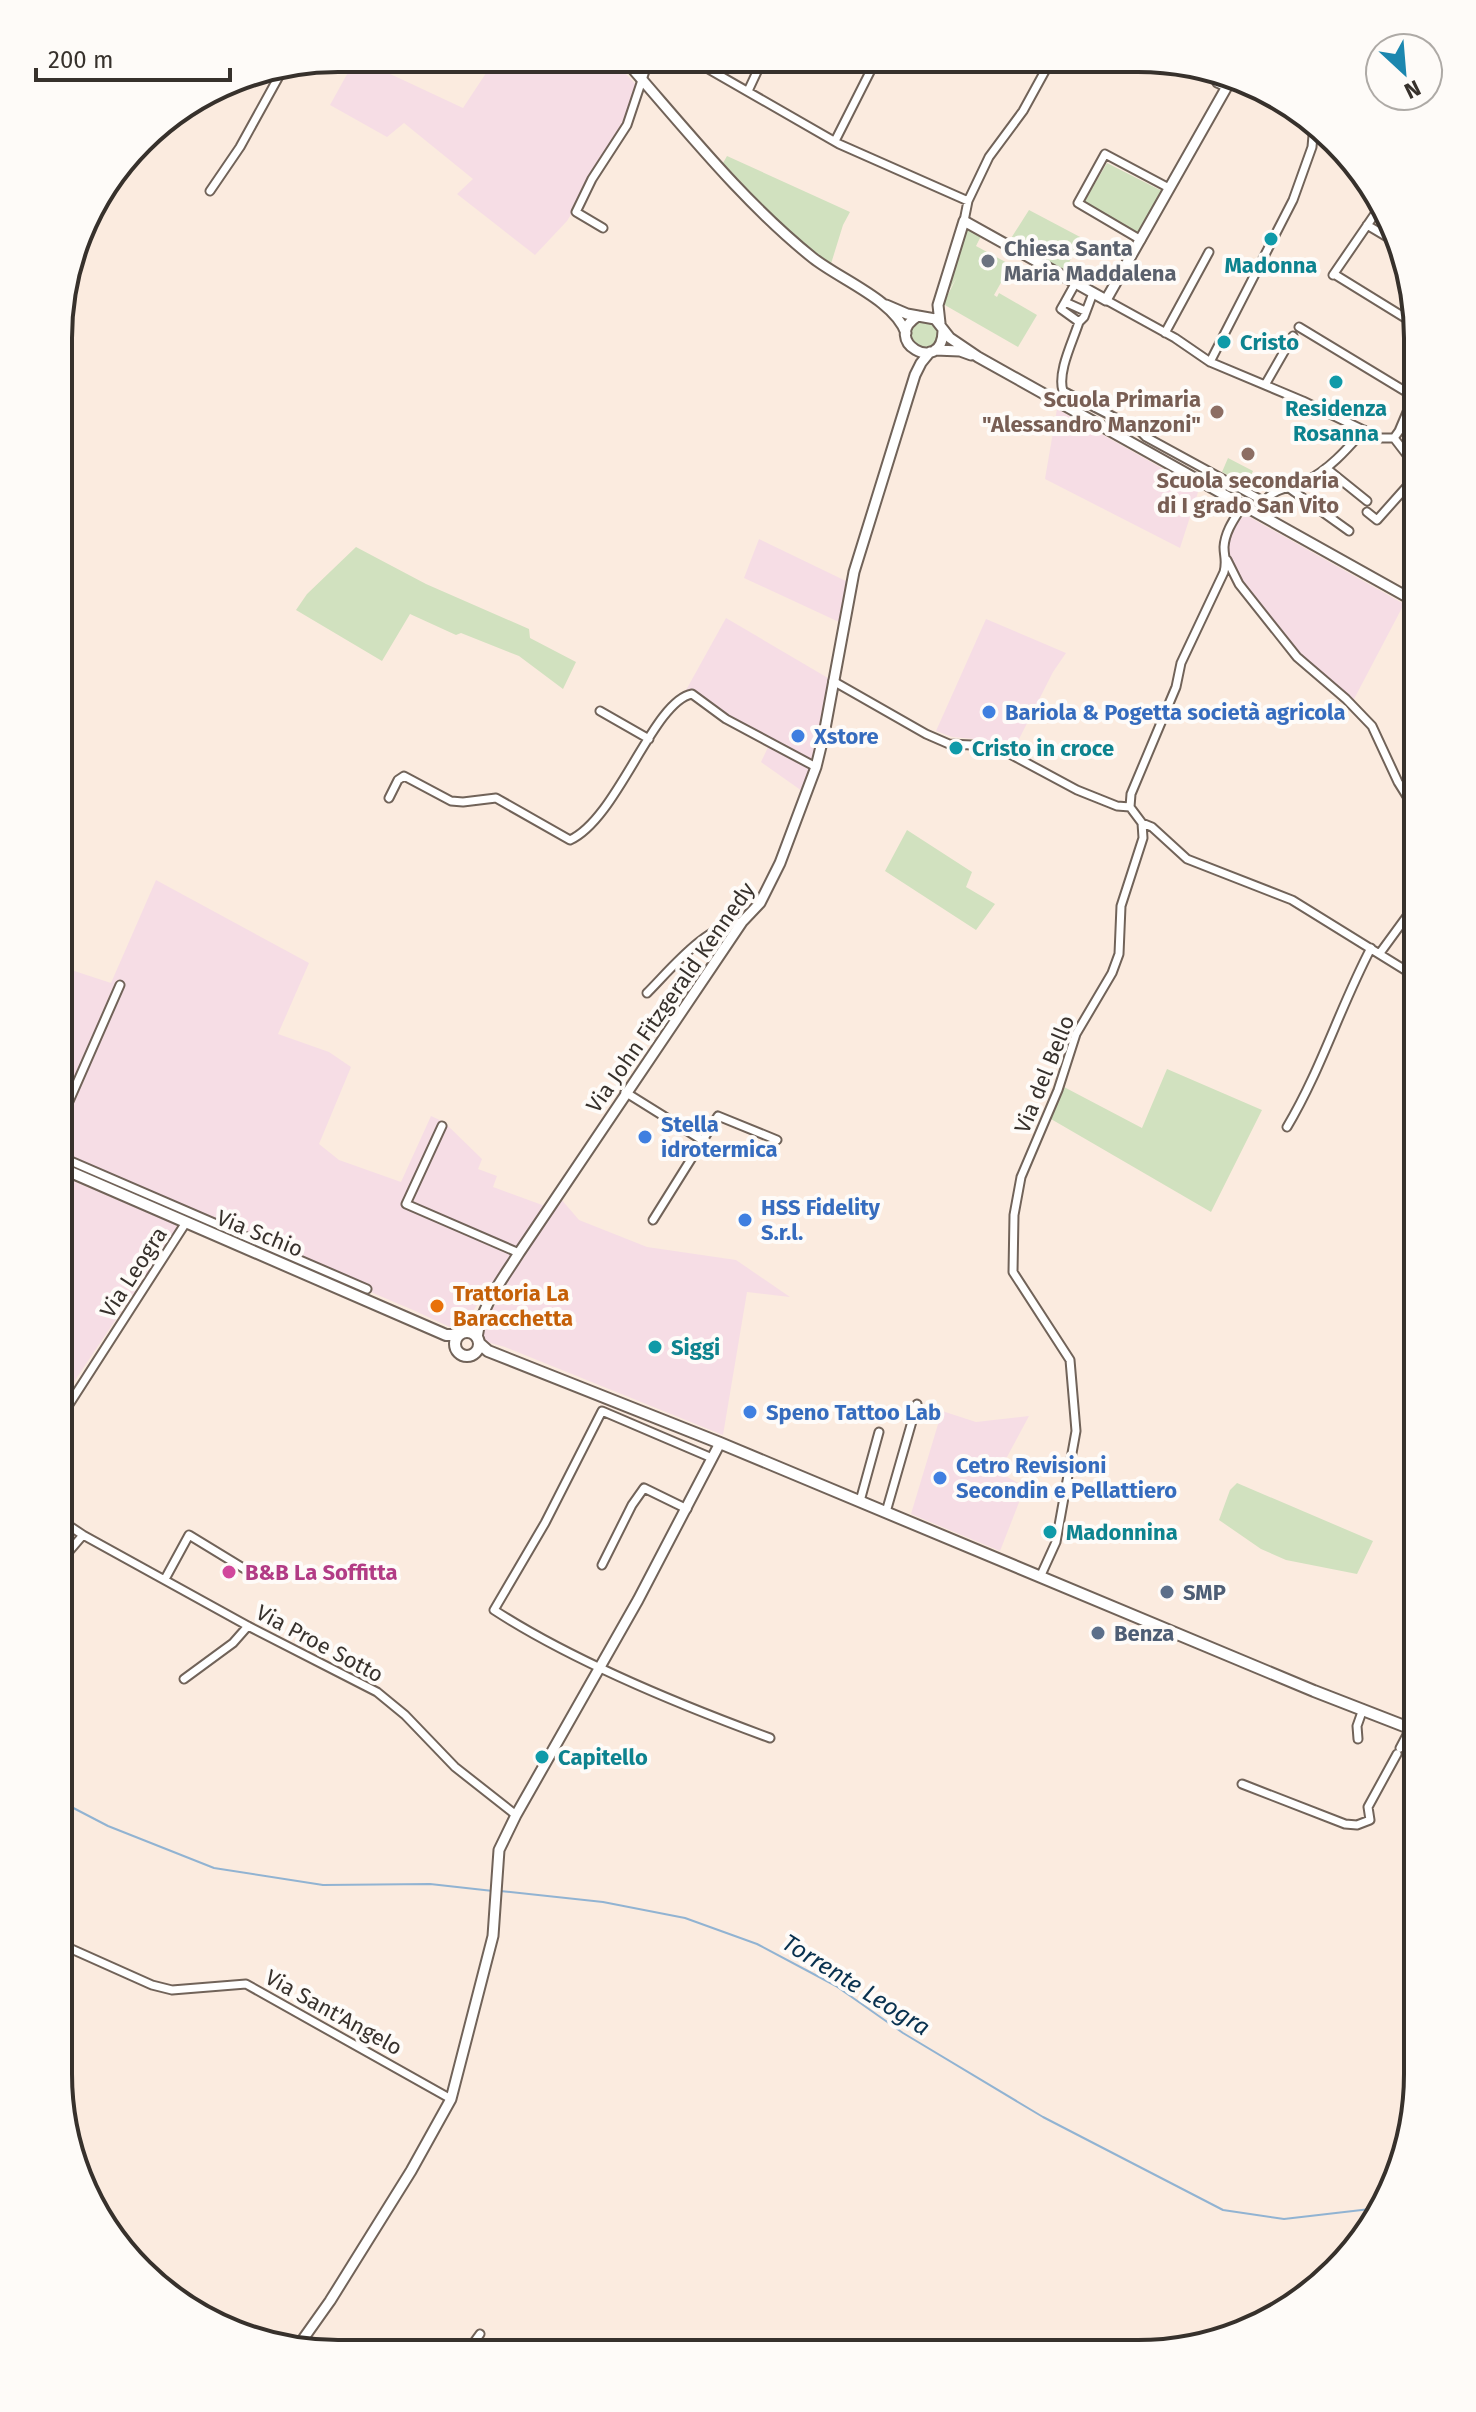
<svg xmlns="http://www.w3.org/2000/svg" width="1476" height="2412" font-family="'Fira Sans',sans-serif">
	<rect width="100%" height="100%" fill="#fbebdf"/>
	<path fill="#f6dde5" d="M356,58L463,108L496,58L612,59L640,89L629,120L567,221L535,255L457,194L473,179L404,123L387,137L330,105Z
		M1057,409L1199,489L1180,548L1045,479Z
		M1246,515L1404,604L1353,701L1305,662L1260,609L1240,581L1229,562L1228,541L1235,523Z
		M759,539L848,582L839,622L744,578Z
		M726,618L828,678L821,736L802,791L761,762L769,745L685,692Z
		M986,619L1066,653L1053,672L1014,749L999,741L952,737L936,731Z
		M156,880L309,963L278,1034L329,1052L351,1067L319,1144L339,1160L401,1182L431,1116L444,1122L482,1159L478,1169L497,1176L493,1187L545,1206L473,1311L467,1335L413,1310L59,1160V966L111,983Z
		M59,1175L179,1226L59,1404Z
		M561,1199L579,1220L647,1247L736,1260L790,1297L747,1292L723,1435L505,1347L476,1339L519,1262Z
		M942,1411L976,1422L1029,1416L999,1472L1025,1487L1000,1551L911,1514Z"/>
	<path fill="#d1e1bf" d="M727,156L850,212L843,225L830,267L794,238L723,163Z
		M1107,163L1162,191L1138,234L1083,204Z
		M1029,210L1082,238L1063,274L1008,243Z
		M972,228L982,234L976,246L1011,265L994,295L997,297L999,293L1037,315L1018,347L943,304L957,277L942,302L964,230Z
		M910 334a14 14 0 1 1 28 0a14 14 0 1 1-28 0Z
		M1228,458L1253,471L1246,485L1222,472Z
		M356,547L426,584L529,629L530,638L576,662L563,689L519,656L461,633L456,635L410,614L382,661L296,610L307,594Z
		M907,830L972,872L966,887L995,904L976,930L885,871Z
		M1167,1069L1262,1110L1211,1212L1051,1119L1064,1087L1142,1128Z
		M1237,1483L1373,1541L1357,1574L1286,1560L1261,1549L1219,1520L1230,1490Z"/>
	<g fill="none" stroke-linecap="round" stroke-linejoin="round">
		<path stroke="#91b3d2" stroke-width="2" d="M58,1800L108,1826L214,1868L323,1885L430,1884L493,1891
			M500,1891L603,1902L685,1918L757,1944L836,1986L903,2033L1043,2117L1223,2210L1284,2219L1379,2208"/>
		<defs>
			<path id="street" d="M691,59L839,144L968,201
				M1214,77L1217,83L1226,87
				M748,91L763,59
				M835,141L876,60
				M210,191L240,147L283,69
				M964,221L968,201L989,157L1023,111L1051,60
				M1367,225L1399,244
				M603,228L576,212L592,179L627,125L649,59
				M1141,240L1078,203L1105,154L1169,188
				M1334,274L1415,324
				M1333,275L1379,208
				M1093,293L1084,317L1079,322C1073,341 1057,372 1063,391L1139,430L1146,437L1265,502
				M1106,300L1175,338L1210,362L1303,401L1380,438H1394L1399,431L1418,386
				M1065,302L1075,284
				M1079,322L1061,309L1065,302L1085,311
				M1299,327L1413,396
				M1165,333L1209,252
				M1210,362L1293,200L1312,147L1314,124
				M1265,385L1293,336
				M1394,438L1414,464
				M1404,447L1418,452
				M1326,468L1367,501
				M1289,488L1349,531
				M1367,512L1377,520L1418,474
				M1267,518C1264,511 1262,506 1266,500C1274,488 1294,487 1306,481C1329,470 1348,448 1364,430
				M1227,560L1239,584L1297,657L1346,699L1372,726L1398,782L1418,814
				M833,681L926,734L949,744L995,746L1077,790L1117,806L1130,807
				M600,711L649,739
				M389,798L398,780L404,776L451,801L463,802L496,798L570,840C618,818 653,701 692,694L726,719L816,767
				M1142,823L1152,827L1187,859L1292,900L1418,978
				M1380,953L1418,901
				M647,993C671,969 707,924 742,922
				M625,1092L702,1140
				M59,1124L120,985
				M442,1126L406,1204L519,1253
				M1287,1127C1321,1070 1340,1007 1371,948
				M59,1156L367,1289
				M653,1220L718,1116L777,1140
				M59,1420L185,1224
				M712,1458L602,1411L545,1523L494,1610C574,1662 680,1705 770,1738
				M860,1501L879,1432
				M886,1512L917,1404
				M59,1519L83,1535L248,1626L377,1692L405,1715L455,1767L516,1815
				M59,1563L83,1535
				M602,1565L632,1505L644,1488L687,1509
				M1041,1575L1056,1542L1076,1431L1070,1360L1013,1272L1014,1215L1021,1177L1058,1090L1076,1034L1112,973L1119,954L1121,906L1143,838L1142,823L1130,807L1131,794L1176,687L1181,663L1224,572C1227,560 1224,557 1224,547C1225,531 1235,518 1243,505
				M165,1579L189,1535L248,1571
				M184,1679L233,1643L248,1626
				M1358,1739L1357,1726L1363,1709
				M1400,1748L1411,1727
				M1242,1784L1345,1824L1357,1825L1370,1820L1368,1807L1397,1754
				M58,1943L152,1985L172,1990L246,1984L451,2099
				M304,2338L324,2352
				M467,2352L480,2334
				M586,2352L588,2349L593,2352"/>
			<path id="secondary" d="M624,59C684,127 742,201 813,258C841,280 894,300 906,333
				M886,305L907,314L935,319L950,338L978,357L1418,603
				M918,316C879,340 942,377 943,331
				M940,323L938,305L964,221L1106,300L1229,83
				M935,350L960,351L971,355
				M477,1338C481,1306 502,1280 519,1253L742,922L760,903L780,863L816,767L824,734L854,572L915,375L921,363L930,352
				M296,2349L330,2301L411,2171L451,2099L493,1936L499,1850L516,1815L638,1600L720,1443"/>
			<path id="primary" d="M59,1167L446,1335H459
				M455 1344a12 12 0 1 1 24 0a12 12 0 1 1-24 0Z
				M479,1343L488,1351L720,1443L1314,1691L1417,1731"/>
		</defs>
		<use href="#street" stroke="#716359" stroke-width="11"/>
		<use href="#secondary" stroke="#716359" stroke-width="13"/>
		<use href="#primary" stroke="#716359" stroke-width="14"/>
		<use href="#street" stroke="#fff" stroke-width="7"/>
		<use href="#secondary" stroke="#fff" stroke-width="9"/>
		<use href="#primary" stroke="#fff" stroke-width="10"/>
	</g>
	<g fill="#0f9aa8" stroke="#fefbf8" stroke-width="3">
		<circle cx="1271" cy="239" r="8"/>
		<circle cx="1224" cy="342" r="8"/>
		<circle cx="1336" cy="382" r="8"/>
		<circle cx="956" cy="748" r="8"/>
		<circle cx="655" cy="1347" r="8"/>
		<circle cx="1050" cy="1532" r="8"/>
		<circle cx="542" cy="1757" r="8"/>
	</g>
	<circle fill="#6b7280" stroke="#fefbf8" stroke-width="3" cx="988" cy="261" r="8"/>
	<g fill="#8d6e63" stroke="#fefbf8" stroke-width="3">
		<circle cx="1217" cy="412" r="8"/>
		<circle cx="1248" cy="454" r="8"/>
	</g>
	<g fill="#3f7fe0" stroke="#fefbf8" stroke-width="3">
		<circle cx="989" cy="712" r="8"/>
		<circle cx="798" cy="736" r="8"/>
		<circle cx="645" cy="1137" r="8"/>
		<circle cx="745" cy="1220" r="8"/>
		<circle cx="750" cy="1412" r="8"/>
		<circle cx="940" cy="1478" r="8"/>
	</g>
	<circle fill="#e8710a" stroke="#fefbf8" stroke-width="3" cx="437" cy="1306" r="8"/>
	<circle fill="#d1479c" stroke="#fefbf8" stroke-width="3" cx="229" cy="1572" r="8"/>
	<g fill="#5c6f8a" stroke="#fefbf8" stroke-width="3">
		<circle cx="1167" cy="1592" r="8"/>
		<circle cx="1098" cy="1633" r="8"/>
	</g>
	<g text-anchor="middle" stroke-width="8" stroke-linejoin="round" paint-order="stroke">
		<g font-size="22" font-weight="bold" fill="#5b616d" stroke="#fefbf8" text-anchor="start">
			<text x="1004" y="256">Chiesa Santa<tspan x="1004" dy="25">Maria Maddalena</tspan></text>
		</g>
		<g font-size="22" font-weight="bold" fill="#0d838f" stroke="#fefbf8" text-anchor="start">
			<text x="1271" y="273" text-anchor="middle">Madonna</text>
			<text x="1240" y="350">Cristo</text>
			<text x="1336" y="416" text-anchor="middle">Residenza<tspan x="1336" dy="25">Rosanna</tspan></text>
			<text x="972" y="756">Cristo in croce</text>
			<text x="671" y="1355">Siggi</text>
			<text x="1066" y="1540">Madonnina</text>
			<text x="558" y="1765">Capitello</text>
		</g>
		<g font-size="22" font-weight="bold" fill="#785e54" stroke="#fefbf8" text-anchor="end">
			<text x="1201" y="407">Scuola Primaria<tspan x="1201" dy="25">"Alessandro Manzoni"</tspan></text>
			<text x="1248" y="488" text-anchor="middle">Scuola secondaria<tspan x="1248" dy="25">di I grado San Vito</tspan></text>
		</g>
		<g font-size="22" font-weight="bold" fill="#366cbe" stroke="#fefbf8" text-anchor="start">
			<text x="1005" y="720">Bariola &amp; Pogetta società agricola</text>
			<text x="814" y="744">Xstore</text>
			<text x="661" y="1132">Stella<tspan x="661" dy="25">idrotermica</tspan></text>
			<text x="761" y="1215">HSS Fidelity<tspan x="761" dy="25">S.r.l.</tspan></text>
			<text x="766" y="1420">Speno Tattoo Lab</text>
			<text x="956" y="1473">Cetro Revisioni<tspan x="956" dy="25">Secondin e Pellattiero</tspan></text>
		</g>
		<g font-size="22" fill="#37312c" stroke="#fefbf8">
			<text transform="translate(670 997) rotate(-55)" y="8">Via John Fitzgerald Kennedy</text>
			<text transform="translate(1044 1074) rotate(-68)" y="8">Via del Bello</text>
			<text transform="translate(260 1233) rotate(22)" y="8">Via Schio</text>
			<text transform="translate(133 1272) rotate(-57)" y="8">Via Leogra</text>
			<text transform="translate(320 1643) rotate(28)" y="8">Via Proe Sotto</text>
			<text transform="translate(334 2012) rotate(29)" y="8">Via Sant'Angelo</text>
		</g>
		<g font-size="22" font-weight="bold" fill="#c56008" stroke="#fefbf8" text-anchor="start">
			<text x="453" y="1301">Trattoria La<tspan x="453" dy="25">Baracchetta</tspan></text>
		</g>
		<g font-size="22" font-weight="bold" fill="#b23c85" stroke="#fefbf8" text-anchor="start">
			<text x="245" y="1580">B&amp;B La Soffitta</text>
		</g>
		<g font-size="22" font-weight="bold" fill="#4e5e75" stroke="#fefbf8" text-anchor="start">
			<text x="1183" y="1600">SMP</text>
			<text x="1114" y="1641">Benza</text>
		</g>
		<g font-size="24" font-style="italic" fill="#08314f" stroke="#fefbf8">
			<text transform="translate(856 1985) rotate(32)" y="8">Torrente Leogra</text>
		</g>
	</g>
	<path d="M0 0H1476V2412H0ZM338 72H1138A266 266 0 0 1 1404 338V2074A266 266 0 0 1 1138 2340H338A266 266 0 0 1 72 2074V338A266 266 0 0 1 338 72Z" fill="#fefbf8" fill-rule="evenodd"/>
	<path fill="none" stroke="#37312c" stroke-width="4" d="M338 72H1138A266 266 0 0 1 1404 338V2074A266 266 0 0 1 1138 2340H338A266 266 0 0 1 72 2074V338A266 266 0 0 1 338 72Z"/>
	<g transform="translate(1404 72) rotate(154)"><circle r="38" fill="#fefbf8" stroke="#aeaaa6" stroke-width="2"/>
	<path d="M0-6L14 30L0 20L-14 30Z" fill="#1c87af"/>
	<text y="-12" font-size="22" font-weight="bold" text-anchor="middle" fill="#37312c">N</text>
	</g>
	<path d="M36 68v12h194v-12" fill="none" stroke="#37312c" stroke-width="4"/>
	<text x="48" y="68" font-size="24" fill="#37312c" stroke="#fefbf8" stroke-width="6" paint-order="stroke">200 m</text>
</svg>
